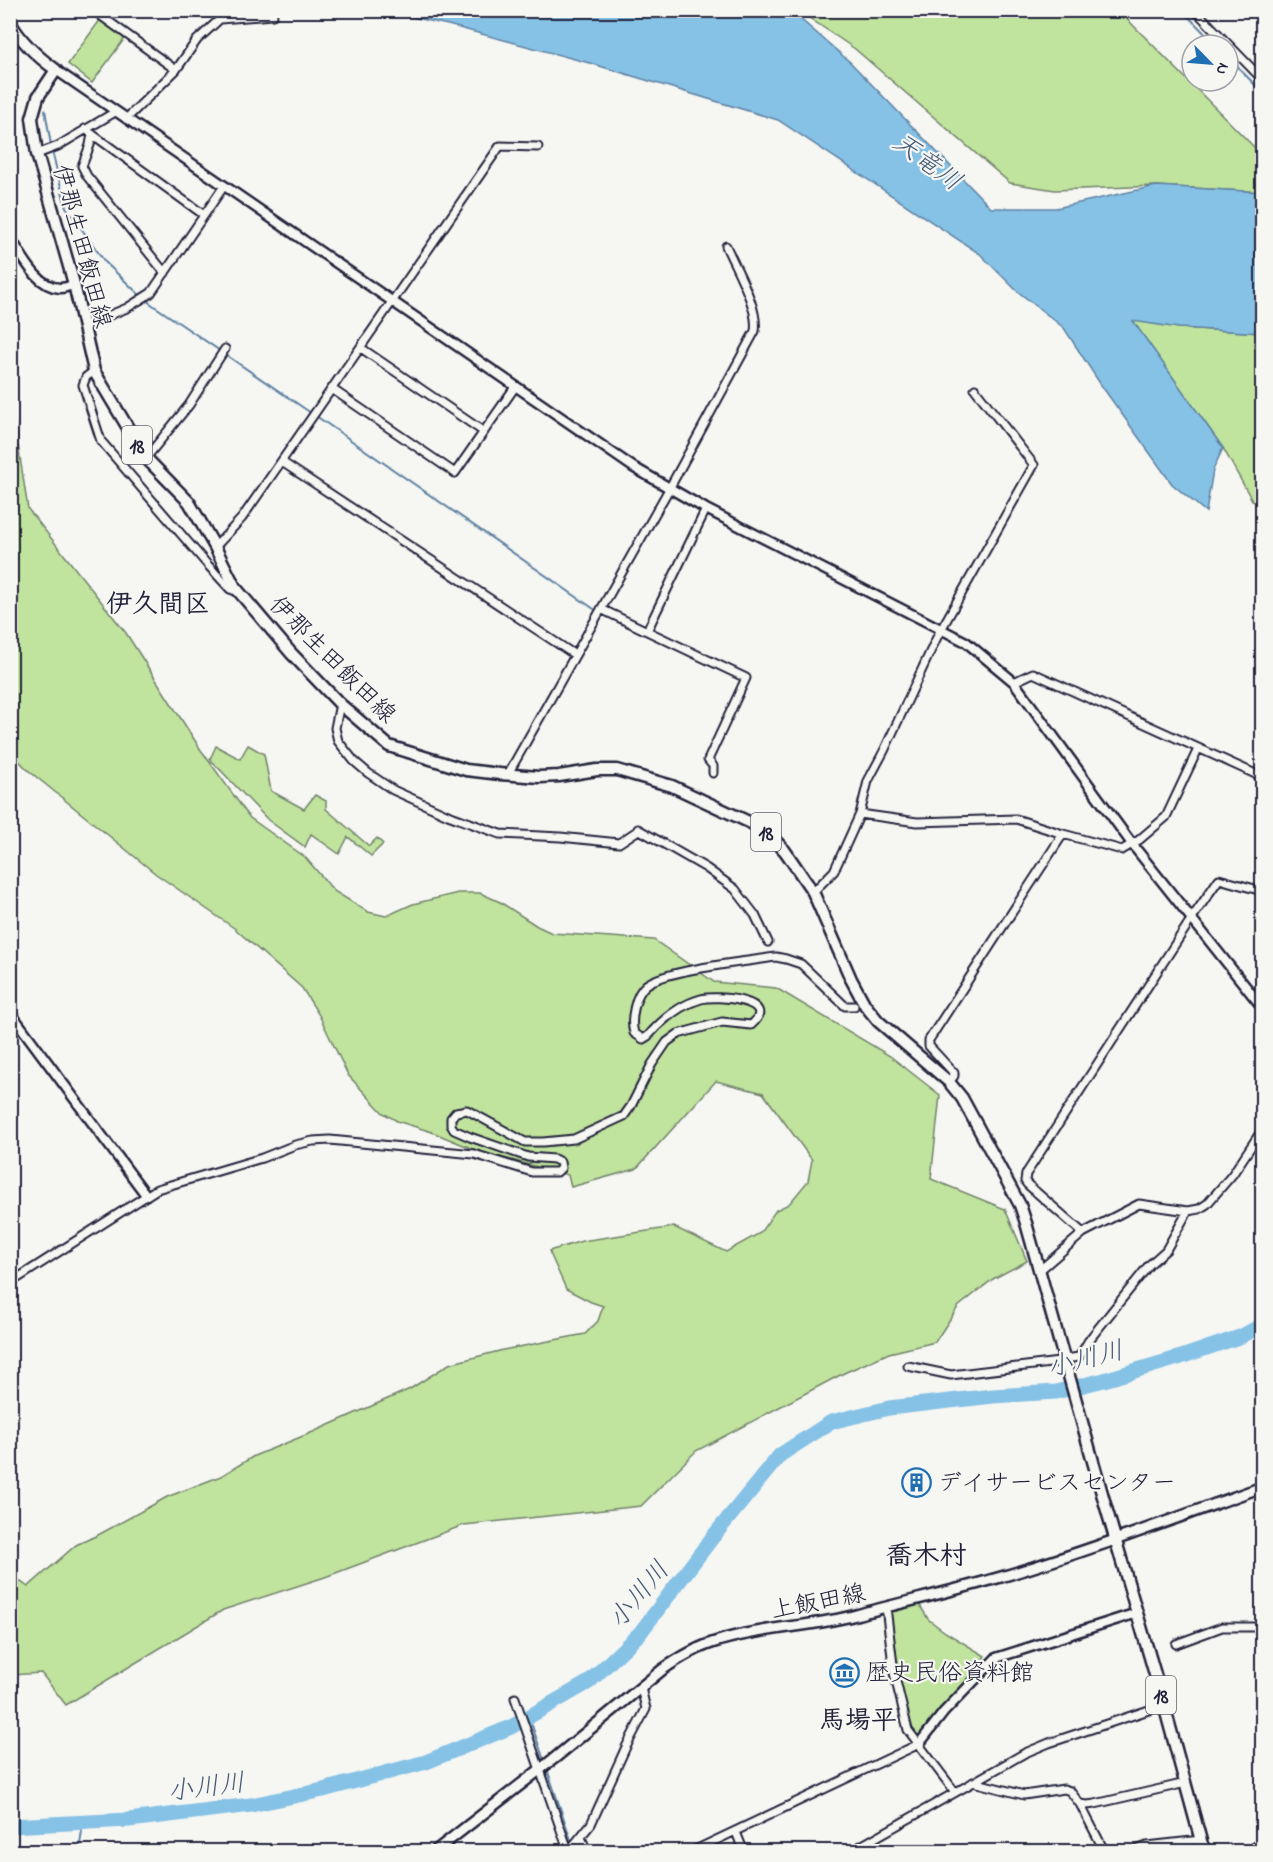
<svg xmlns="http://www.w3.org/2000/svg" width="1273" height="1862" font-family="'Indie Flower','Klee One',sans-serif">
	<rect width="100%" height="100%" fill="#f6f6f2"/>
	<filter id="ink" filterUnits="userSpaceOnUse"><feTurbulence type="fractalNoise" baseFrequency=".0167" numOctaves="2"/><feDisplacementMap in="SourceGraphic" scale="12" xChannelSelector="R" yChannelSelector="G"/><feConvolveMatrix kernelMatrix="1 2 1 2 8 2 1 2 1" color-interpolation-filters="sRGB"/></filter>
	<g filter="url(#ink)">
		<path fill="#c0e39d" stroke="#71826c" stroke-width="1.5" d="M799,11H1119L1262,155V192L1156,186L1055,190L1010,183L855,49Z
			M100,20L125,38L92,83L68,64Z
			M1132,320L1179,328L1262,333V508L1252,500L1223,448Z
			M11,399L28,509L126,633L201,750L250,818L305,857L334,891L368,912L386,916L413,904L458,893H480L500,902L537,926L552,933L654,940L714,982L776,988L890,1056L940,1095L931,1179L1005,1209L1027,1261L993,1279L958,1307L935,1342L889,1353L844,1373L696,1451L641,1506L464,1525L325,1577L223,1610L66,1705L41,1673L11,1675V1583L17,1579L28,1587L76,1545L100,1534L167,1497L221,1476L254,1456L313,1432L410,1389L449,1364L503,1350L585,1334L598,1321L603,1306L591,1302L566,1289L549,1251L582,1241L674,1227L726,1252L760,1233L776,1210L789,1204L808,1181L812,1160L763,1093L716,1081L636,1169L571,1187L568,1175L478,1151L432,1132L397,1121L383,1113L348,1075L319,1015L302,988L234,928L156,874L29,771L11,753Z
			M248,745L264,754L271,791L304,809L315,795L326,801V809L369,846L377,838L383,844L371,856L348,837L339,854L311,834L305,847L268,820L210,759L216,746L240,759Z
			M918,1602L928,1619L945,1632L985,1656L944,1712L919,1741L908,1728L903,1710L886,1607Z"/>
		<path fill="#86c2e6" stroke="#5e82a2" stroke-width="1.5" d="M384,11H791L850,62L991,208H1056L1156,186L1262,192V333L1179,328L1133,321L1223,448L1213,470L1206,512L1172,484L1101,385L1064,328L1017,291L980,254L778,120L593,64L448,25Z"/>
		<g fill="none" stroke-linecap="round" stroke-linejoin="round">
			<path stroke="#5e82a2" stroke-width="2" d="M1182,10L1216,45
				M1228,57L1262,92
				M45,110L51,145
				M52,151L66,207L105,262L144,299L311,413
				M316,416L594,609
				M529,1717L545,1763
				M547,1769L572,1843
				M79,1852L83,1823"/>
			<path stroke="#86c2e6" stroke-width="15" d="M10,1826L129,1820L251,1805L323,1790L426,1762L511,1727L589,1682L640,1633L712,1538L780,1455L831,1422L889,1408L993,1396L1056,1392L1104,1380L1181,1357L1242,1336L1262,1325"/>
			<defs>
				<path id="minor" d="M93,10L176,70
					M1195,10L1262,79
					M126,119L176,70L197,40L220,19L273,15
					M85,129L204,215
					M92,134L90,145L82,166L87,176L165,273
					M37,154L58,146L115,112
					M83,326L127,308L151,293L224,186
					M361,348L484,432
					M94,371L86,377L83,385L101,441L206,563L230,589L236,591
					M332,389L455,473L515,387
					M146,458L189,405L225,349
					M282,462L575,655
					M215,547L242,518L500,146L538,147
					M601,609L647,631L706,509
					M647,631L746,678L708,760L713,766V773
					M1014,682L1033,673L1262,777
					M340,704L335,728L338,741L354,761L368,773L393,790L448,815L500,834L560,837L619,843L637,831L638,829L706,868L735,889L755,915L768,942
					M508,774L669,489L755,331C759,308 736,269 726,246
					M860,814L917,822L1016,819L1063,834L1122,850L1139,840L1166,817L1198,749
					M813,892L834,871L860,814L868,781L884,751L938,635L1034,465L975,389
					M949,1082L954,1076V1073L929,1046V1040L1063,834
					M1083,1233L1027,1184L1025,1181L1026,1174L1192,918L1219,879L1262,891
					M1040,1270L1083,1233L1139,1204L1188,1211L1199,1209L1207,1204L1232,1175L1262,1130
					M10,1283L157,1189L262,1158L295,1145L313,1141L330,1140L474,1154L532,1172H557L561,1168L560,1162L554,1159L528,1157L470,1137L454,1130L451,1125V1118L456,1112L467,1110L525,1142H543L574,1139L624,1116L631,1106L652,1064L667,1042L678,1034L722,1022L751,1025C781,1000 716,995 701,999C679,1005 662,1020 648,1036L643,1039L634,1033C630,1020 635,994 646,985C664,970 749,961 776,957L786,959L801,964L845,1006H854
					M1065,1359L1079,1357L1089,1340L1149,1265L1166,1250L1188,1211
					M908,1366L951,1375L1059,1362
					M886,1607L894,1673L908,1730L955,1792
					M1176,1644L1222,1627H1262
					M515,1698L568,1850
					M973,1782L1024,1795L1064,1789L1070,1791L1080,1804L1105,1852
					M1080,1804L1087,1805L1095,1804L1186,1783
					M736,1832L744,1852
					M581,1837L587,1852
					M568,1852L591,1824L626,1747L646,1709L641,1688
					M691,1852L919,1744
					M850,1852L1025,1753L1049,1743L1164,1705
					M1131,1852L1147,1846L1201,1840L1209,1852
					M1251,1852L1262,1838"/>
				<path id="tertiary" d="M56,70L633,467L706,509L966,642L1014,682L1132,844L1262,1007
					M10,237C22,255 36,287 60,288C64,288 70,286 74,284
					M10,1012L146,1195
					M919,1744L944,1712L996,1658L1137,1613"/>
				<path id="secondary" d="M434,1852L556,1757L662,1670C679,1658 697,1647 718,1641C763,1627 811,1627 856,1615C904,1602 953,1591 1001,1577C1089,1551 1176,1518 1262,1487"/>
				<path id="primary" d="M10,22C21,42 38,57 56,70L38,97L32,118L37,154L74,284L94,371L146,458L189,502L215,547L235,587L291,653L340,704L389,746L466,770L500,774L539,777L559,776L597,770H617L672,786L753,824L770,835L785,851L813,892L851,979L865,1005L878,1021L949,1082L962,1098L1020,1205L1026,1223L1105,1504L1164,1705L1204,1852"/>
			</defs>
			<use href="#minor" stroke="#22223b" stroke-width="11"/>
			<use href="#tertiary" stroke="#22223b" stroke-width="13"/>
			<use href="#secondary" stroke="#22223b" stroke-width="14"/>
			<use href="#primary" stroke="#22223b" stroke-width="15"/>
			<use href="#minor" stroke="#f6f6f2" stroke-width="7"/>
			<use href="#tertiary" stroke="#f6f6f2" stroke-width="8"/>
			<use href="#secondary" stroke="#f6f6f2" stroke-width="9"/>
			<use href="#primary" stroke="#f6f6f2" stroke-width="10"/>
		</g>
	</g>
	<defs>
		<symbol id="building-ring" viewBox="-11 -11 22 22"><circle r="9.5" fill="#f6f6f2" stroke="#1f6fb2" stroke-width="1.5"/><path d="M-4-6H4V6H1V3H-1V6H-4ZM-2.5-4.3h1.7v1.8h-1.7ZM.8-4.3h1.7v1.8H.8ZM-2.5-1h1.7V.8h-1.7ZM.8-1h1.7V.8H.8Z" fill="#1f6fb2"/></symbol>
		<symbol id="museum-ring" viewBox="-11 -11 22 22"><circle r="9.5" fill="#f6f6f2" stroke="#1f6fb2" stroke-width="1.5"/><path d="M0-6L6-3V-2H-6V-3ZM-5-1h2V3h-2ZM-1-1h2V3h-2ZM3-1h2V3H3ZM-6 4H6V6H-6Z" fill="#1f6fb2"/></symbol>
	</defs>
	<g fill-rule="evenodd">
		<use href="#building-ring" x="900" y="1466" width="33" height="33"/>
		<use href="#museum-ring" x="828" y="1656" width="33" height="33"/>
	</g>
	<g text-anchor="middle" stroke-width="4.5" stroke-linejoin="round" paint-order="stroke">
		<g fill="#f6f6f2" stroke="#626272" stroke-width="1.5">
			<rect x="122" y="426" width="30" height="38" rx="4.5"/>
			<rect x="751" y="813" width="30" height="38" rx="4.5"/>
			<rect x="1146" y="1676" width="30" height="38" rx="4.5"/>
		</g>
		<g font-size="22" font-weight="bold" fill="#22223b">
			<text x="137" y="453">18</text>
			<text x="766" y="840">18</text>
			<text x="1161" y="1703">18</text>
		</g>
		<g font-size="24" fill="#22223b" stroke="#f6f6f2">
			<text transform="translate(83 246) rotate(75)" y="8">伊那生田飯田線</text>
			<text transform="translate(333 659) rotate(45)" y="8">伊那生田飯田線</text>
			<text transform="translate(818 1601) rotate(-11)" y="8">上飯田線</text>
		</g>
		<g font-size="24" fill="#22223b" stroke="#f6f6f2" text-anchor="start">
			<text x="938" y="1490">デイサービスセンター</text>
			<text x="866" y="1680">歴史民俗資料館</text>
		</g>
		<g font-size="26" font-style="italic" fill="#455a77" stroke="#f6f6f2">
			<text transform="translate(928 161) rotate(36)" y="9">天竜川</text>
			<text transform="translate(1085 1358) rotate(-14)" y="9">小川川</text>
			<text transform="translate(638 1594) rotate(-50)" y="9">小川川</text>
			<text transform="translate(206 1786) rotate(-7)" y="9">小川川</text>
		</g>
		<g font-size="26" font-weight="bold" fill="#22223b" stroke="#f6f6f2">
			<text x="158" y="612">伊久間区</text>
			<text x="858" y="1728">馬場平</text>
		</g>
		<g font-size="27" font-weight="bold" fill="#22223b" stroke="#f6f6f2">
			<text x="926" y="1564">喬木村</text>
		</g>
	</g>
	<rect width="1273" height="1862" fill="none" stroke="#f6f6f2" stroke-width="36"/>
	<rect x="18" y="18" width="1237" height="1826" fill="none" stroke="#22223b" stroke-width="2" filter="url(#ink)"/>
	<g transform="translate(1210 63) rotate(115)"><circle r="28" fill="#f6f6f2" stroke="#a1a1a9" stroke-width="1.5"/>
	<path d="M0-4.5L10 22L0 15L-10 22Z" fill="#1f6fb2"/>
	<text y="-9" font-size="16" font-weight="bold" text-anchor="middle" fill="#22223b">N</text>
	</g>
</svg>
